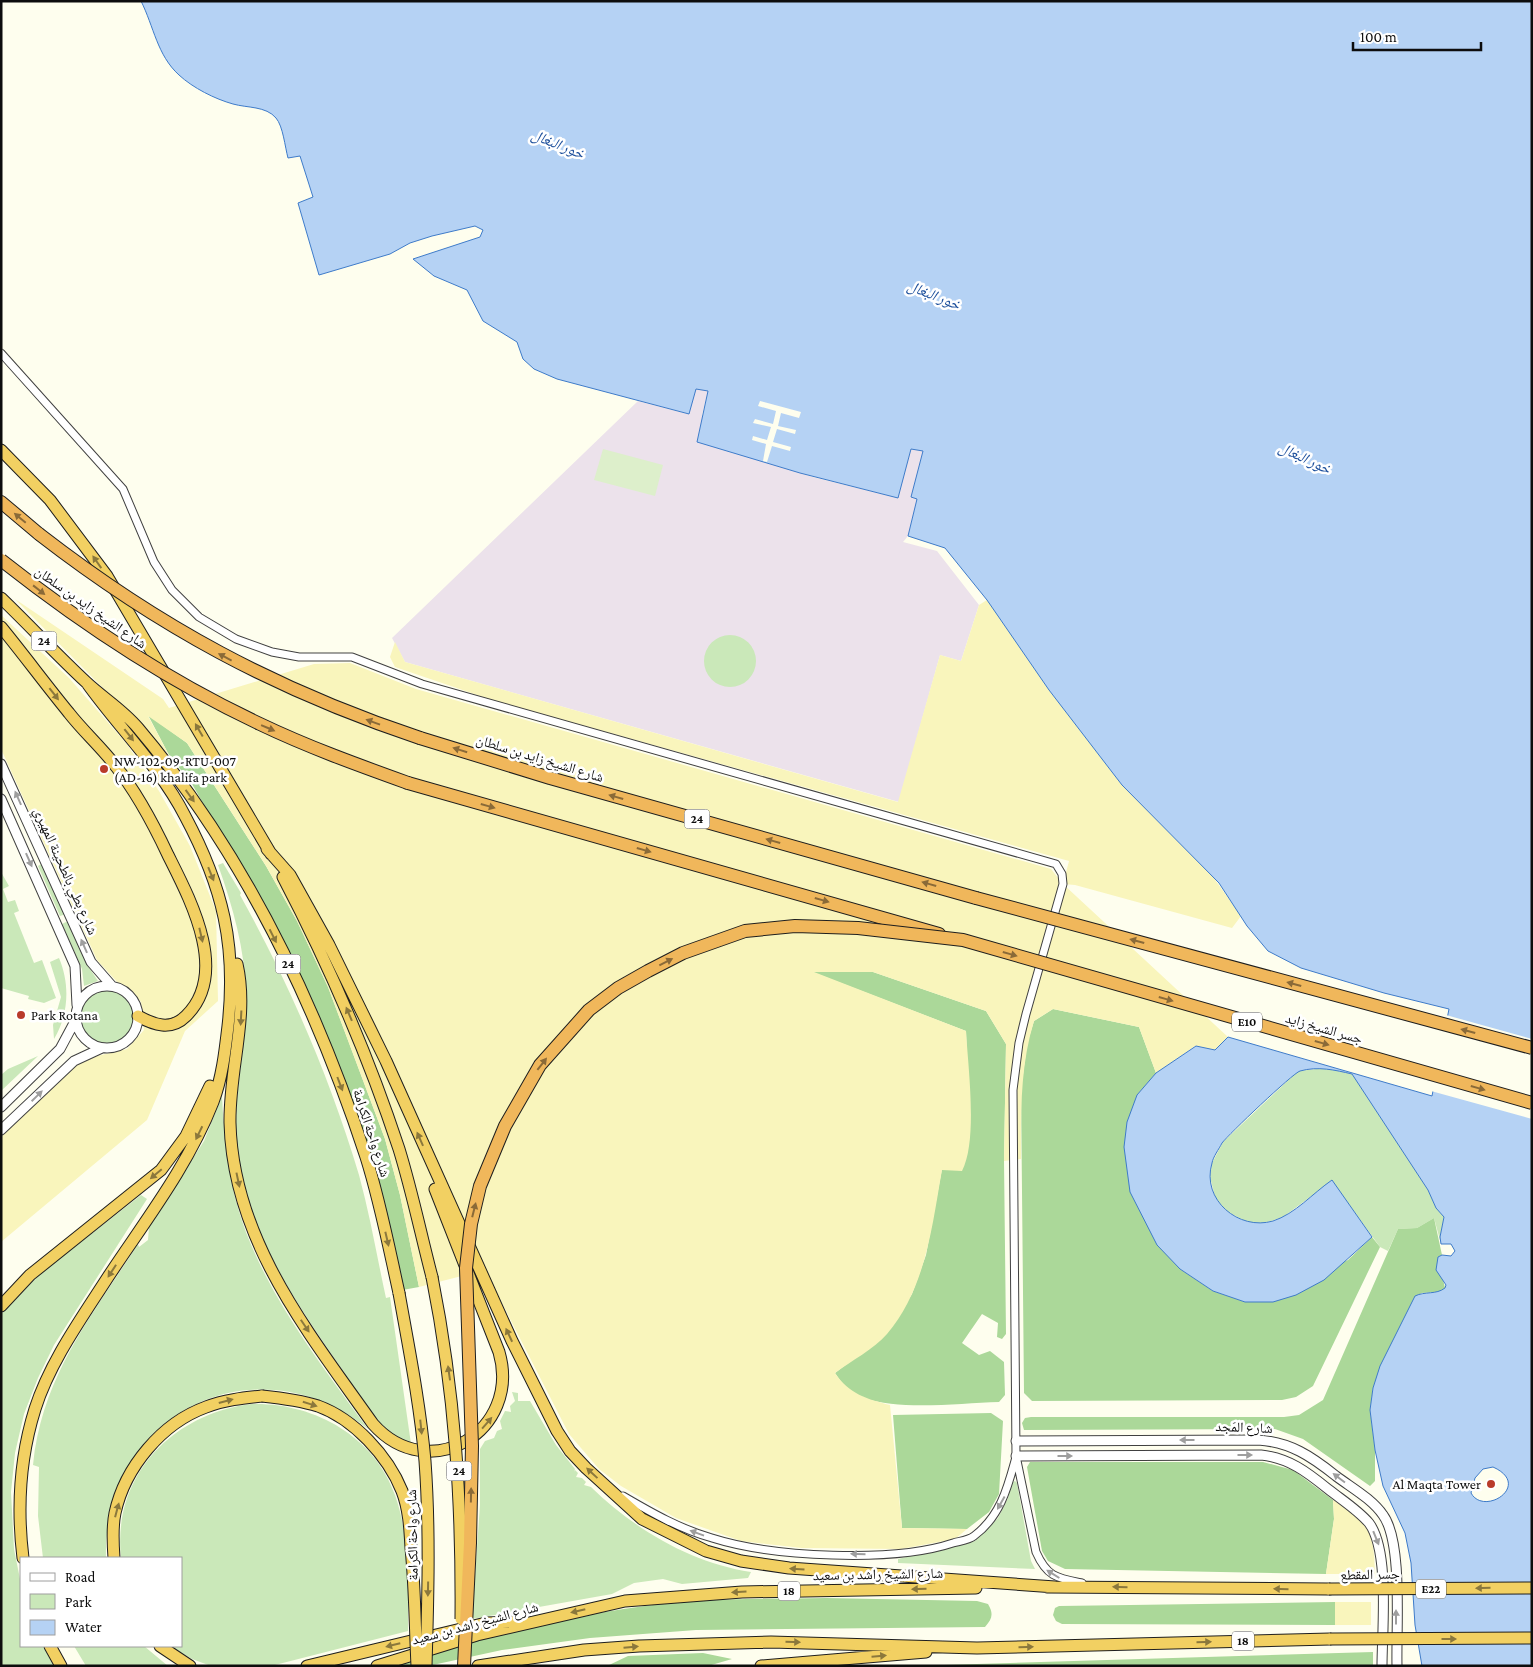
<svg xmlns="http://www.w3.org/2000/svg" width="1533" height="1667" font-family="'Crimson Pro','Noto Naskh Arabic',serif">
	<rect width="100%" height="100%" fill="#fefeee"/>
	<path fill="#ece2eb" d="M696,389L708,391L702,415L729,450L813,477L898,498L911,449L923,451L911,497L917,499L908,536L903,542L937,551L979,605L961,661L940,655L899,802L405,662L392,638L638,401L688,414Z"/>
	<path fill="#cae8b9" d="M704 661a26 26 0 1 1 52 0a26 26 0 1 1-52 0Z
		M43,863L66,914L60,916L38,866Z
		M223,863L241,893L240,895C289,983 330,1078 359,1175C370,1215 377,1257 386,1298L390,1297L411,1444C378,1435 359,1394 341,1368C294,1300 245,1229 237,1145C232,1094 248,1044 246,994C245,950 233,907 218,865Z
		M1,872L9,886L3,889L8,902L15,900L19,911L14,913L34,963L42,960L56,998L44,1003L28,999L29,996L1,988Z
		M68,921L88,966L98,981L84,986L82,969L62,924Z
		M59,958C70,984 69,1014 54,1039L53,1025L61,997L50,962Z
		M80 1017a27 27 0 1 1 54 0a27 27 0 1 1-54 0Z
		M38,1056L1,1091V1075L8,1069Z
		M1326,1068L1352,1074L1428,1190L1436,1208L1444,1217L1440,1237L1441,1244L1434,1218L1417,1228L1398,1229L1388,1251L1380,1247L1332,1181L1283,1217L1261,1224L1249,1223L1226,1211L1215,1197L1210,1177L1212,1163L1223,1142L1298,1071Z
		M222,1096C224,1134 227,1171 238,1208C261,1288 320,1363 368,1429C256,1338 102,1414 106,1558H43L38,1516L39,1467L33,1465C42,1376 91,1317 138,1244L139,1247L148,1240L149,1227L204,1141Z
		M141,1195L147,1199L54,1345L38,1378L24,1414L15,1453L11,1492L14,1549L21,1584V1646H43L54,1666H1V1314L39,1275Z
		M512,1392L518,1393V1401H530L556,1445L575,1469L574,1472L575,1470L578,1473L576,1477L582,1478L586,1482L584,1485L591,1487C634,1529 691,1563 751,1572L748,1578L682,1584L663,1579L634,1583L612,1594L472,1619L480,1505V1449L485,1441L494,1438L497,1431L502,1429L500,1421L505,1411L511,1412L510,1406L515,1401Z
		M251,1404C312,1402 374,1435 395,1495C410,1537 408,1587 408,1631L271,1666H211L192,1659L170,1646H181V1558H121C112,1476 172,1414 251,1404Z
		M1015,1481L1017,1483L1031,1561L1035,1569L898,1563V1559L975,1541L998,1518L1008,1498L1011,1483Z
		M74,1646H144L168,1666H86Z"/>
	<path fill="#abd899" d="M148,715L187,743L266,866L297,921L328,987L385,1139L400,1195L419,1287L397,1291L369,1162L292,959L192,784L169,755Z
		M812,972H873L986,1011L1006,1044L1004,1161L1006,1334L1002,1339L997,1337L998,1323L982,1314L962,1343L979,1355L990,1351L1004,1362L1005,1395L999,1402C959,1403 901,1411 864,1398C851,1394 842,1384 835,1373L886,1334L912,1294L926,1255L942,1169L970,1131L966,1031Z
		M1053,1009L1139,1027L1156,1073L1137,1095L1180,1269L1213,1291L1245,1302L1348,1260L1372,1237L1380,1247L1313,1386L1296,1397L1282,1400L1032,1401L1024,1393L1021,1090L1027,1044L1034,1021Z
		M1434,1218L1442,1255L1438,1257L1445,1288L1440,1292L1421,1293L1373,1388L1370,1410L1375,1450V1481L1370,1486L1303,1439L1275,1429L1024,1430L1022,1423L1025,1418L1031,1417H1284L1299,1415L1323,1400L1398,1229L1417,1228Z
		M991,1413L1003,1421L999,1494L989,1512L967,1529L902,1528L893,1415Z
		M1030,1462H1263L1293,1470L1333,1500L1334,1519L1326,1574L1065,1569L1048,1561L1042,1551L1027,1467Z
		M826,1598L977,1601L988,1604C994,1614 992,1619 985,1627L696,1630L590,1638L502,1650L428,1666H379C482,1637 586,1609 694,1601C738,1598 782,1599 826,1598Z
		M1335,1602V1625L1062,1624L1056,1621L1053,1615L1055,1608L1059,1606Z
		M1373,1652V1666H911Z
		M703,1653L732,1659L708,1666H607L628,1656Z"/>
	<path fill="#f9f5bc" d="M15,599L163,699L169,708L314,664L350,663L416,689L1051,869L1063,884L1069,861L492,700L395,667L390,657L395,642L405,662L898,802L940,655L961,661L979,605L987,600L1049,690L1122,785L1211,874L1241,916L1232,928L1075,885L1063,884L1228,1037L1215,1050L1195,1046L1156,1073L1139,1027L1053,1009L1034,1021C1020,1067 1021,1112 1021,1159L1004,1161L1006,1044L986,1011L873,972H814L966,1031C968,1066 978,1141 962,1171L942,1170C932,1226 926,1288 887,1334C874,1349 851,1361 835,1373C849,1394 867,1399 890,1405L902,1528L967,1529L955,1539L901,1549L802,1548L741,1541L676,1518L621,1486L599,1469L569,1434L485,1270L419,1287L400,1195L385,1139L328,987L297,921L266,866L187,743L148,716L169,755Z
		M1,615L69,678L126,743L159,791L190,846L216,911L218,1001L185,1031L147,1120L1,1242V1137L78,1064L97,1056L127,1049L144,1030L141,1002L129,988L119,984L97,960L1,749Z
		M1333,1500C1369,1524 1374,1530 1375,1574H1326L1334,1519Z
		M1335,1602H1371V1625H1335Z"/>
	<path fill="#ddefcb" d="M603,449L663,465L655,496L594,480Z"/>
	<path fill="#b5d2f4" stroke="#3e7bc9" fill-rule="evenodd" d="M141,1H1532V1666H1422L1415,1625L1411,1563L1405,1533L1383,1486L1375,1450L1370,1410L1373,1388L1380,1366L1415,1296C1425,1291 1436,1295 1445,1288L1446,1285L1436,1270L1438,1257L1442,1255L1451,1256L1455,1251L1451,1244H1441L1440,1237L1444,1217L1436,1208L1428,1190L1352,1074C1335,1070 1318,1066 1300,1071C1293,1073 1228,1135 1222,1143C1219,1149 1213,1157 1212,1163C1201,1200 1239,1231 1273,1221C1295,1214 1313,1193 1332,1180L1372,1237L1324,1280L1296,1295L1273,1302H1245L1213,1291L1180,1269L1157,1245L1130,1192L1124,1147L1127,1122L1137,1095L1156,1073L1196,1046L1215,1050L1228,1037L1432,1096L1449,1009L1384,993L1301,968L1268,951L1247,926L1219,883L1122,785L1049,690L987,600L945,548L908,536L917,499L911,497L923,451L911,449L898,498L800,473L697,442L708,391L696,389L689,414L557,379L534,369L523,359L517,342L483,321L467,290L434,276L413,259L480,237L483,230L475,226L432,236L410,243L390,254L319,275L298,203L313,197L300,156L288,158C285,147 283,126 276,118C266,106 247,108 233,104C215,99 193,88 179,75C157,55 154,27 141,1ZM1493,1467C1533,1485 1484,1517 1471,1493L1475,1478L1483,1469Z"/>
	<path fill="#fefeee" d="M760,401L801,412L799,418L781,413L778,426L796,430L795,434L777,429L773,442L791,447L790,451L772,446L767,462L763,461L766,444L752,440L753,436L767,440L771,427L753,423L755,419L773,424L776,411L758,406Z
		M1446,1015L1532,1039V1119L1431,1091Z"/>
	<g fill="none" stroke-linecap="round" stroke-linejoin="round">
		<defs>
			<path id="minor" d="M1,353L123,489L154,562L172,590L199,617L236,639L272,652L299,657H352L422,684L1056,864L1062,874L1063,884L1026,1014L1019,1043L1013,1090L1016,1456L1036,1552C1047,1577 1057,1578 1082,1583
				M623,1496C652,1513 680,1529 712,1538C772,1557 893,1563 953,1543C960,1541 969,1540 974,1536C1001,1516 1008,1486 1016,1457"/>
			<path id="tertiary" d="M1,764L91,962L112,986
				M1,799L75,966L77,1005
				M76 1017a31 31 0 1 1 62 0a31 31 0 1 1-62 0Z
				M1,1107L60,1049L75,1021
				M1,1130L74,1061L102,1048
				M1016,1441L1258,1440C1290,1442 1311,1456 1336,1476C1352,1488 1372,1499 1383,1515C1403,1542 1396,1629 1397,1666
				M1016,1456L1261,1455C1289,1458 1307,1472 1328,1489C1342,1500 1358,1510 1369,1523C1390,1551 1382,1630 1382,1666"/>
			<path id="trunk" d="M1,450L50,500L107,576L271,854
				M1,598C30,626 57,655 86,682C103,698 123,710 138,728C243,852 316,1004 366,1157C380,1201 389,1248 399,1293
				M1,627C24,655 46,685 69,713C83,731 100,746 114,764C136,791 153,823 168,855C190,899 230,973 186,1016C171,1031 154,1025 138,1016
				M267,849L290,875L329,945L386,1061L512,1341L557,1431L570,1451L586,1468L642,1519L706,1551L741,1561L789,1568L1055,1587
				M283,877C329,965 368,1055 399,1149C412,1191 421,1235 432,1277
				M237,964C249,1017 229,1069 230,1123C233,1240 308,1332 373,1424C429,1487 522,1431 499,1352L435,1189
				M1,1306L30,1275L161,1170L186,1136L210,1086
				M23,1558C17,1509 20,1457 35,1409C50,1362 81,1319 108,1277C145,1221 188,1166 213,1102C222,1078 225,1052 228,1026C237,946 223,887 185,816C160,767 119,728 87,683
				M114,1558C113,1544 112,1527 115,1513C125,1467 162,1423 206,1407C224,1400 243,1398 262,1396
				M1047,1587L1329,1589
				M50,1646L61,1666
				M160,1646L190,1666
				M307,1666L486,1623L515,1622
				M377,1666L477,1635L625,1601L742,1592L976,1588
				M478,1666L584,1650L639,1646L771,1642L977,1648L1330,1639
				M761,1666L926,1652"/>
			<path id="motorway" d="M1,502L39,534
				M420,738L550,778L976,898
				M408,783L939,934"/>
		</defs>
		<use href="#minor" stroke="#404040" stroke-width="9"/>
		<use href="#tertiary" stroke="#404040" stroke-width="11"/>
		<use href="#trunk" stroke="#1e1e1e" stroke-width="13"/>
		<use href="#motorway" stroke="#1e1e1e" stroke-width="14"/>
		<use href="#minor" stroke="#fff" stroke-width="7"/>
		<use href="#tertiary" stroke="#fff" stroke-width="9"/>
		<use href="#trunk" stroke="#f2d062" stroke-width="11"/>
		<use href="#motorway" stroke="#f0b75b" stroke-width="12"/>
		<defs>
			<path id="trunk-bridge" d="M432,1277C455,1392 462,1502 461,1619
				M399,1293C409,1349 420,1404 425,1461C430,1529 428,1598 426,1666
				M262,1396C281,1398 299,1400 318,1406C354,1419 388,1456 402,1491C409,1509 410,1529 411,1548C415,1587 415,1626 417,1666
				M1329,1589L1532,1588
				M1330,1639L1532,1638"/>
			<path id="motorway-bridge" d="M39,534C159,627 276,690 420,738
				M1,560C82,624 166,680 260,724C308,747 358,765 408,783
				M976,898L1532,1048
				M464,1666L470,1543L472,1446L466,1268L471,1224L480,1186L505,1126L540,1065L589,1010L618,988L648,971L683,953L745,931L795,926L858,928L963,940L1532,1103"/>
		</defs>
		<use href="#trunk-bridge" stroke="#1e1e1e" stroke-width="13" stroke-linecap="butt"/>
		<use href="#motorway-bridge" stroke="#1e1e1e" stroke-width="14" stroke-linecap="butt"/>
		<use href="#trunk-bridge" stroke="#f2d062" stroke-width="11"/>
		<use href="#motorway-bridge" stroke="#f0b75b" stroke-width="12"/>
	</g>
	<defs><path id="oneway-solid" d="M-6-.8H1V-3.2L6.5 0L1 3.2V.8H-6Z" transform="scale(1.25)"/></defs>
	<g fill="#8a6a38">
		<use href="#oneway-solid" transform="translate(20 518) rotate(-140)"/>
		<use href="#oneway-solid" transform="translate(39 590) rotate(38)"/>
		<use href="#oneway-solid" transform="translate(225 657) rotate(-152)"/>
		<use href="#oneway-solid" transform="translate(373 722) rotate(-160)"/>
		<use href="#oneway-solid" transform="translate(268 728) rotate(23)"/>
		<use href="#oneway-solid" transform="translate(460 750) rotate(-163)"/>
		<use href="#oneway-solid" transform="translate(616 797) rotate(-164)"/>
		<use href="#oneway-solid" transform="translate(488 806) rotate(16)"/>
		<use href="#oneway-solid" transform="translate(773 841) rotate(-164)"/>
		<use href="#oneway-solid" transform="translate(644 850) rotate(16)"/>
		<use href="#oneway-solid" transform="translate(929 884) rotate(-164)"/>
		<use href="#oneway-solid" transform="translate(822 900) rotate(16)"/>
		<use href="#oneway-solid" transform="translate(1137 941) rotate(-165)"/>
		<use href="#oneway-solid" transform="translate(1010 954) rotate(16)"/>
		<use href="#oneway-solid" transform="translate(666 962) rotate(-27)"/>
		<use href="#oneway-solid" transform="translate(1294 984) rotate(-165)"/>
		<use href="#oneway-solid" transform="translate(1166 999) rotate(16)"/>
		<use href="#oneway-solid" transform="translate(1468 1031) rotate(-165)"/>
		<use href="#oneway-solid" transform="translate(1322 1043) rotate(16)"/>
		<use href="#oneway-solid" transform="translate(542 1064) rotate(-52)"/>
		<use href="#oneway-solid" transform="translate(1478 1088) rotate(16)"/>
		<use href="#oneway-solid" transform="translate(474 1210) rotate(-76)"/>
		<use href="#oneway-solid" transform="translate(471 1495) rotate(-89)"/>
	</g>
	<g fill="#8b783c">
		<use href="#oneway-solid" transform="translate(97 562) rotate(-125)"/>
		<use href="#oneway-solid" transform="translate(54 694) rotate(52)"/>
		<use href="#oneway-solid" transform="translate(199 730) rotate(-120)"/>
		<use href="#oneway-solid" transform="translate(129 735) rotate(52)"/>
		<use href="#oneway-solid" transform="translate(190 796) rotate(54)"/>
		<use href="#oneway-solid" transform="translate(211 874) rotate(68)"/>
		<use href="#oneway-solid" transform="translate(201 935) rotate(77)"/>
		<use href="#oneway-solid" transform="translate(273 936) rotate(63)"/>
		<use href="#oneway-solid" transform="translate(349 1014) rotate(-113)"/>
		<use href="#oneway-solid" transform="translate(241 1018) rotate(93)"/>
		<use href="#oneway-solid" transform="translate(340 1084) rotate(69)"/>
		<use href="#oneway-solid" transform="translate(199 1133) rotate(116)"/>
		<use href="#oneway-solid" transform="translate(420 1139) rotate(-114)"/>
		<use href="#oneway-solid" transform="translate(156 1174) rotate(140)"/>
		<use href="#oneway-solid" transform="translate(238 1180) rotate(78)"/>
		<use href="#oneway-solid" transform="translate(387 1239) rotate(77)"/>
		<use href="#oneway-solid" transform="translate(112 1271) rotate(123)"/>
		<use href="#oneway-solid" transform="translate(305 1326) rotate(56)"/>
		<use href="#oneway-solid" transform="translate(509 1335) rotate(-115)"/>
		<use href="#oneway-solid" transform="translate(449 1373) rotate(-98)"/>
		<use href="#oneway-solid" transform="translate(226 1401) rotate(-15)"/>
		<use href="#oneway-solid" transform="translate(310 1404) rotate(17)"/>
		<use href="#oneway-solid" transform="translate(487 1423) rotate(-49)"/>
		<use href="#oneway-solid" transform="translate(421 1427) rotate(84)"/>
		<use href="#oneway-solid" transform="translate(592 1473) rotate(-137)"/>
		<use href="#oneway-solid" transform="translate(117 1510) rotate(-75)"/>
		<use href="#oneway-solid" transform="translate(797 1569) rotate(-176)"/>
		<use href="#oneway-solid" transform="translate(1120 1587) rotate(-179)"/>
		<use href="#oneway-solid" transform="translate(1483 1588) rotate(179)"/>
		<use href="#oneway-solid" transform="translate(428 1589) rotate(91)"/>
		<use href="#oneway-solid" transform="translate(919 1589) rotate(179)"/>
		<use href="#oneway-solid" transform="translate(1281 1589) rotate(-179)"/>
		<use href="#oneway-solid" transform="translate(739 1592) rotate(177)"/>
		<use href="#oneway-solid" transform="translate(578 1611) rotate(167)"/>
		<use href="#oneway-solid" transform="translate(1449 1639)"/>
		<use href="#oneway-solid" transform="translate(793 1642) rotate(1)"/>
		<use href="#oneway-solid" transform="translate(1204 1642) rotate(-1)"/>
		<use href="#oneway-solid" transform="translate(393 1645) rotate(166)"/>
		<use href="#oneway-solid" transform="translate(631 1647) rotate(-5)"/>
		<use href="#oneway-solid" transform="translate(1026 1647) rotate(-1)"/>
		<use href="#oneway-solid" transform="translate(879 1656) rotate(-5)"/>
	</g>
	<g fill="#9e9e9e">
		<use href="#oneway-solid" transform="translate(18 798) rotate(-114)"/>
		<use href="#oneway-solid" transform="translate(29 860) rotate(66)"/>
		<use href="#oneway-solid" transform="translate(84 946) rotate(-114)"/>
		<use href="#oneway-solid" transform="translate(37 1096) rotate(-44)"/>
		<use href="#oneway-solid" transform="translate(1187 1440) rotate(180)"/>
		<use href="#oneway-solid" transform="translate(1245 1455)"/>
		<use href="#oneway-solid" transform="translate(1065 1456)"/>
		<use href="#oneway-solid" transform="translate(1339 1478) rotate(-143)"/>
		<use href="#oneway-solid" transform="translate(1001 1503) rotate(119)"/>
		<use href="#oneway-solid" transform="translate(697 1533) rotate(-160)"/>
		<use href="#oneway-solid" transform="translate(1376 1538) rotate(68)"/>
		<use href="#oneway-solid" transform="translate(858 1554) rotate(-179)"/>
		<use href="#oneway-solid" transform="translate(1053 1574) rotate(-148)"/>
		<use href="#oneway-solid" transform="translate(1396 1617) rotate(-90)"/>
	</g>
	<g fill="#b93b2a" stroke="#fff" stroke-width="2">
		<circle cx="104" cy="769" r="5"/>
		<circle cx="21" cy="1015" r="5"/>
		<circle cx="1491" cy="1484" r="5"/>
	</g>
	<g text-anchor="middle" stroke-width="5" stroke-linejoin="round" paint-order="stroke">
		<g fill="#fff" stroke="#565656" stroke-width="1">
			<rect x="31.5" y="631.5" width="25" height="19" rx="4"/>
			<rect x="684.5" y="809.5" width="25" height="19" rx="4"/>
			<rect x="275.5" y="954.5" width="25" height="19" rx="4"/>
			<rect x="1232" y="1012.5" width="30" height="19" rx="4"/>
			<rect x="446.5" y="1461.5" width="25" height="19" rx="4"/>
			<rect x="1416" y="1579.5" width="30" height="19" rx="4"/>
			<rect x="778" y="1581.5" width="22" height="19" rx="4"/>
			<rect x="1232" y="1631.5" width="22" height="19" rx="4"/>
		</g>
		<g font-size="12" font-weight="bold" fill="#0d0d0d">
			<text x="44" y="645">24</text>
			<text x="697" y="823">24</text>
			<text x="288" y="968">24</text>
			<text x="1247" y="1026">E10</text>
			<text x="459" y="1475">24</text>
			<text x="1431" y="1593">E22</text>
			<text x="789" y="1595">18</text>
			<text x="1243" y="1645">18</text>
		</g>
		<g font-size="14" fill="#0d0d0d" stroke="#fff">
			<text transform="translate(91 607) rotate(35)" y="5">شارع الشيخ زايد بن سلطان</text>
			<text transform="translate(540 758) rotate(17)" y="5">شارع الشيخ زايد بن سلطان</text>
			<text transform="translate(66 871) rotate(66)" y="5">شارع بطي بالطحينة المهيري</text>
			<text transform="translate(1324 1028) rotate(16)" y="5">جسر الشيخ زايد</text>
			<text transform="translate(372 1133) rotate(72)" y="5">شارع واحة الكرامة</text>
			<text transform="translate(1244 1427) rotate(2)" y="5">شارع المَجد</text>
			<text transform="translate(412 1535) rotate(-91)" y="5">شارع واحة الكرامة</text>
			<text transform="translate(878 1574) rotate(-1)" y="5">شارع الشيخ راشد بن سعيد</text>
			<text transform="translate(1370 1574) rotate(-1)" y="5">جسر المقطع</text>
			<text transform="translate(475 1623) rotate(-15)" y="5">شارع الشيخ راشد بن سعيد</text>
		</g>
		<g font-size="14" fill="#0d0d0d" stroke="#fff" text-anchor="start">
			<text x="114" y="766">NW-102-09-RTU-007<tspan x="114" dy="16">(AD-16) khalifa park</tspan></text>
			<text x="31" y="1020">Park Rotana</text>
			<text x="1481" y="1489" text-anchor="end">Al Maqta Tower</text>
		</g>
		<g font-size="15" font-style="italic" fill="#1b4e9b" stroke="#fff">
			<text transform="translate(558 144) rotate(22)" y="5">خور البغال</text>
			<text transform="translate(934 295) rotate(22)" y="5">خور البغال</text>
			<text transform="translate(1305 458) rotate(25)" y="5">خور البغال</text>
		</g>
	</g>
	<rect width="1533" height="1667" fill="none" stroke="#0d0d0d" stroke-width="5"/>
	<rect x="20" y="1557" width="162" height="90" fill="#ffffff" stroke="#9e9e9e"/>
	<rect x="30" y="1573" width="25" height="8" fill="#ffffff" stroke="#9e9e9e"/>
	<text x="65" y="1582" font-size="15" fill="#0d0d0d">Road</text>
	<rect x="30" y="1594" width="25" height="15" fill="#cae8b9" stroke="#9e9e9e"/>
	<text x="65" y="1607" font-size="15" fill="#0d0d0d">Park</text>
	<rect x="30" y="1620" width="25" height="15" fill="#b5d2f4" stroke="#9e9e9e"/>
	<text x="65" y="1632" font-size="15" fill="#0d0d0d">Water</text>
	<path d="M1353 42v8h128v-8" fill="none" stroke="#0d0d0d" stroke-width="2.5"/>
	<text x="1360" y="42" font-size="15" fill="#0d0d0d" stroke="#ffffff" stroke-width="4" paint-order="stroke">100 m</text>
</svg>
